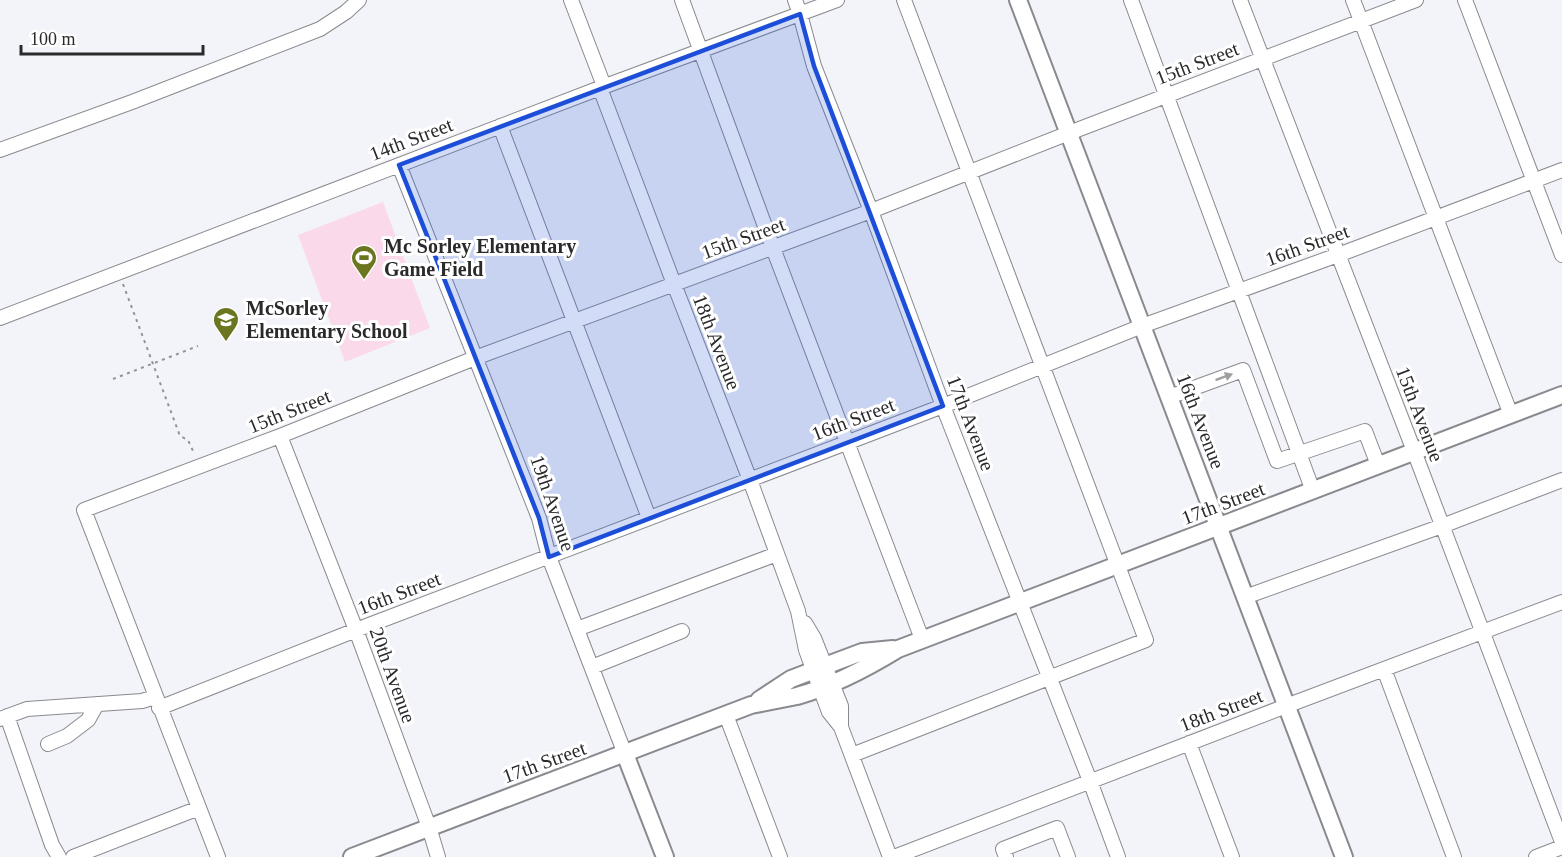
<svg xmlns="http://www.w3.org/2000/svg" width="1562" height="857" font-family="'Times New Roman',serif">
	<rect width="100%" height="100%" fill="#f3f4f9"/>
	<path fill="#fadaea" d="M383,202L430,328L345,362L298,235Z"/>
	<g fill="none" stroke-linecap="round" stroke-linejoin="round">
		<defs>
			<path id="minor" d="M571,0L604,86
				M682,0L773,248L922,639
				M795,0L800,14L814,66L871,211L943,406L1090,781L1118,857
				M1131,0L1313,491
				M1240,0L1414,451L1562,842
				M1353,0L1511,415
				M1465,0L1562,255
				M600,88L674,284L750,480L798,611L806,650L829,712L841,727L890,857
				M500,126L649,518
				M0,150L132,102L320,29L346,12L359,0
				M399,165L539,518L549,557L625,754
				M0,318L600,88L837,0
				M1169,397L1243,370L1277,461L1365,431L1378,465
				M280,436L356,630L429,827L438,857
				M1245,597L1442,526L1562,480
				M805,623L814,638L841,706V727
				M577,629L777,554
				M592,667L682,631
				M1384,669L1454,857
				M159,708L356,630L943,406L1142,326L1338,255L1562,170
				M726,715L780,857
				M7,716L52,845L59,857
				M0,719L27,709L142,701L155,697
				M1189,743L1232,857
				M48,744L67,736L88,720L97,704
				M852,755L1146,640L904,0
				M73,857L199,808
				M218,857L84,510L280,436L475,358L871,211L1069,133L1416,0
				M894,857L1286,706L1562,602
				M1006,857L1003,849L1057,828L1068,857
				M1536,857L1562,847"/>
			<path id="major" d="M1018,0L1344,857
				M759,700L791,679L838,661L862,652L893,649
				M625,754L665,857
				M352,857L751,705C766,702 782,699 797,696C833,686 867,668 898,649L1562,395"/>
		</defs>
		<use href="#minor" stroke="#898a8f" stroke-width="16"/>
		<use href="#major" stroke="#898a8f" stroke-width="20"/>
		<path stroke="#939397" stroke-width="2" stroke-dasharray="3 4.5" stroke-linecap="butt" d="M123,284L180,436L188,440L193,451
			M113,379L198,346"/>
		<use href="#minor" stroke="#fff" stroke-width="14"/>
		<use href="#major" stroke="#fff" stroke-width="16"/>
	</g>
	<defs><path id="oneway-solid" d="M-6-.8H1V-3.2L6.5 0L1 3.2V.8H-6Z" transform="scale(1.5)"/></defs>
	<use fill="#9f9fa0" href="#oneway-solid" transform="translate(1224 377) rotate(-20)"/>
	<path fill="#1d4ed8" fill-opacity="0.2" stroke="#1d4ed8" stroke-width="4.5" stroke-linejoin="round" d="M800,14L814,66L943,406L549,557L539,518L399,165Z"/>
	<defs>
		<symbol id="stadium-pin" viewBox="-11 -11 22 30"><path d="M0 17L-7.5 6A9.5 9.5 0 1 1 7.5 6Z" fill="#6c751f" stroke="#fff"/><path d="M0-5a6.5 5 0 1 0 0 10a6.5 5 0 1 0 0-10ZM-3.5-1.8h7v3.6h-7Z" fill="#fff"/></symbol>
		<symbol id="school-pin" viewBox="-11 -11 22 30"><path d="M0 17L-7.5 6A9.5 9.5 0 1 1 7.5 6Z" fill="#6c751f" stroke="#fff"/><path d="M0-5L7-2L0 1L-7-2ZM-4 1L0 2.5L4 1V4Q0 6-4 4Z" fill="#fff"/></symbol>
	</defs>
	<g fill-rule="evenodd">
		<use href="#stadium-pin" x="349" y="243" width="30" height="40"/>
		<use href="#school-pin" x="211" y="305" width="30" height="40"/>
	</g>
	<g text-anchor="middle" stroke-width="6" stroke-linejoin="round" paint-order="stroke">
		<g font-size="20" fill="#2a2a2c" stroke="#fff">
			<text transform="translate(1197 63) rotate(-21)" y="7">15th Street</text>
			<text transform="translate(411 139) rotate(-21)" y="7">14th Street</text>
			<text transform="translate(743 238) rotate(-20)" y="7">15th Street</text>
			<text transform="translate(1307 245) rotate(-20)" y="7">16th Street</text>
			<text transform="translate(717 342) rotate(69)" y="7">18th Avenue</text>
			<text transform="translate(289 411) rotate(-22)" y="7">15th Street</text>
			<text transform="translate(1420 414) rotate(69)" y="7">15th Avenue</text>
			<text transform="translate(853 419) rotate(-21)" y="7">16th Street</text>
			<text transform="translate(1201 421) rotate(69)" y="7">16th Avenue</text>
			<text transform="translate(971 423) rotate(69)" y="7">17th Avenue</text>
			<text transform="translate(553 503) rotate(71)" y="7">19th Avenue</text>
			<text transform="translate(1223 503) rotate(-21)" y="7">17th Street</text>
			<text transform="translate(399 593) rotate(-21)" y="7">16th Street</text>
			<text transform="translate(393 675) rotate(70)" y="7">20th Avenue</text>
			<text transform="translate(1221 710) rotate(-21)" y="7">18th Street</text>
			<text transform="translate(544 762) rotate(-20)" y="7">17th Street</text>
		</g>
		<g font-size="20" font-weight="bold" fill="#2a2a2c" stroke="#fff" text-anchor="start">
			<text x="384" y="253">Mc Sorley Elementary<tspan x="384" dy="23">Game Field</tspan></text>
			<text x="246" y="315">McSorley<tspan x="246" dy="23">Elementary School</tspan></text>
		</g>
	</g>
	<path d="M21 45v9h182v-9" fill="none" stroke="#2a2a2c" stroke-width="3"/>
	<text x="30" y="45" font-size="18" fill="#2a2a2c" stroke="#ffffff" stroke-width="4.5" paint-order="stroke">100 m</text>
</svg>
